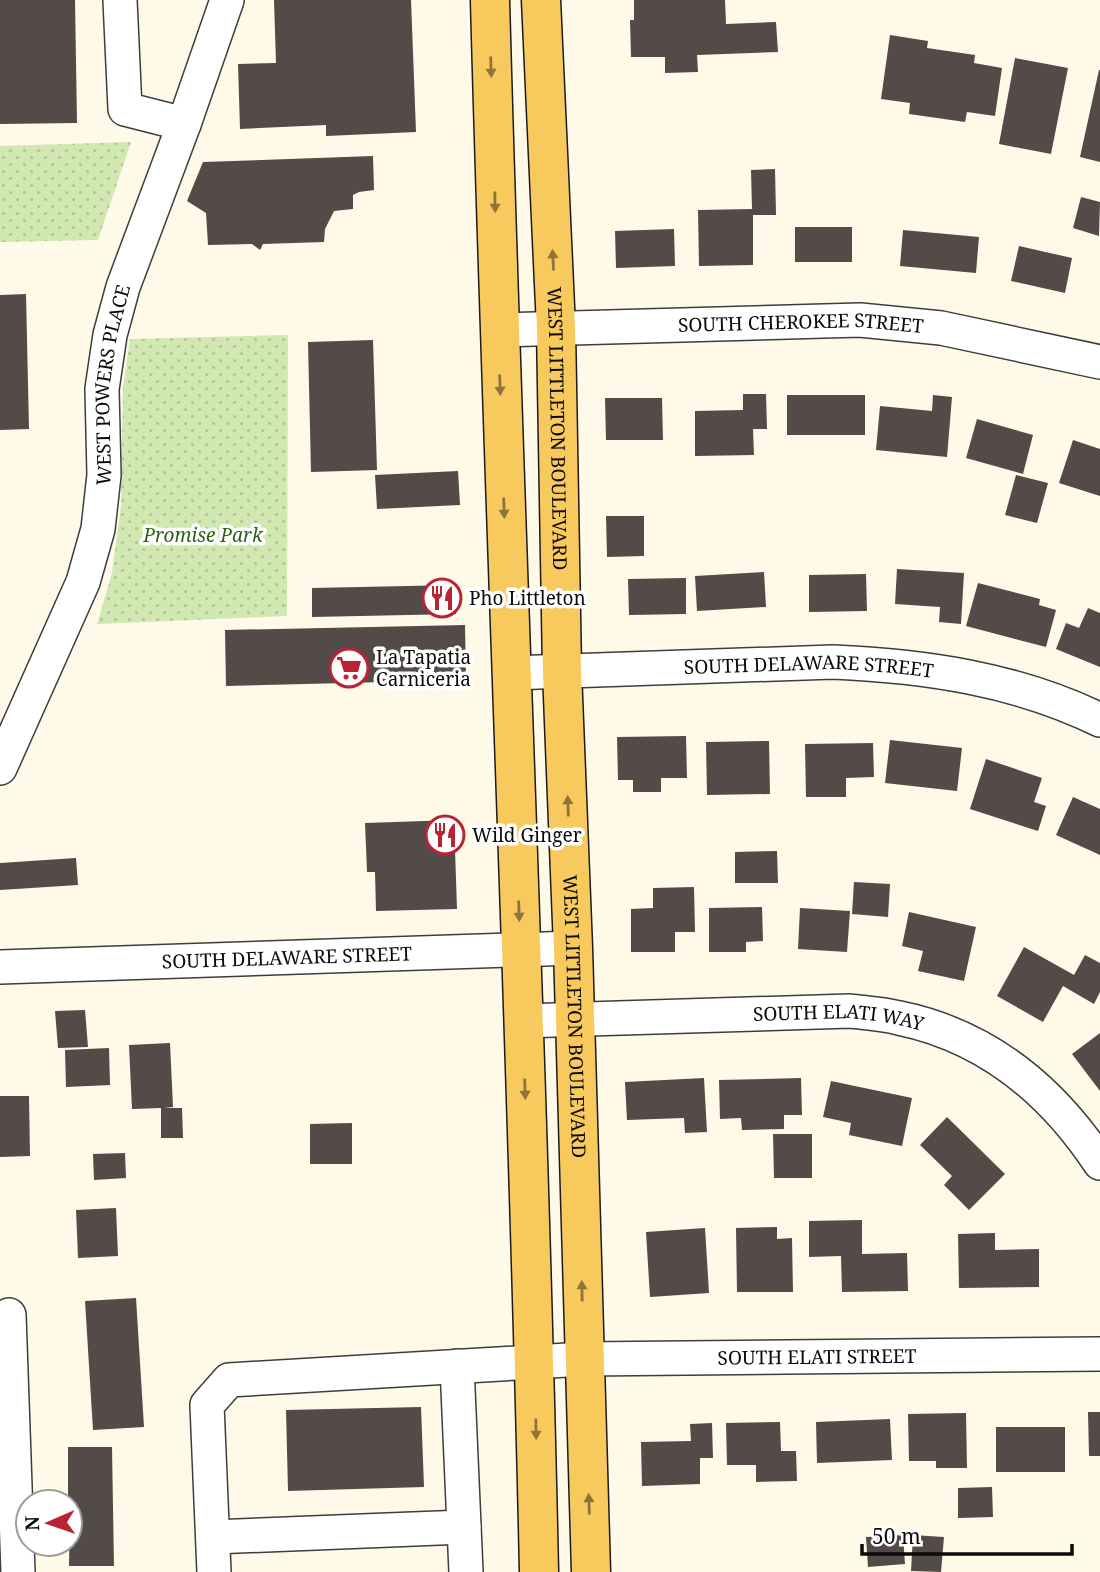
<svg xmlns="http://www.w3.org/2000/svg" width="1100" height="1572" font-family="'Noto Serif',serif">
	<defs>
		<pattern id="park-dots" width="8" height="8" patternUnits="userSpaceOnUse" patternTransform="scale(1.75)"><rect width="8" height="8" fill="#d1e8b2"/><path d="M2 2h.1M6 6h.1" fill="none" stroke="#b2c698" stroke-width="1.8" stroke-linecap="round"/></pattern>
	</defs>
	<rect width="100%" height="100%" fill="#fff9e7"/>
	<path fill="url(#park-dots)" d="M131,142L98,240L0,242V146Z
		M288,335L287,616L97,624L112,573L121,506L123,388L130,339Z"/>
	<path fill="#524b47" d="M0,0H75L77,123L0,124Z
		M274,0H411L416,132L326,136V125L240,129L238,64L276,63Z
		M634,0H725L726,24L776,22L778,52L697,55L698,72L665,73V57H631L630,20H634Z
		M890,35L928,41L927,48L975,55L974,63L1002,68L995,116L967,112L965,122L909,114L910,103L881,99Z
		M1015,58L1068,68L1051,154L999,144Z
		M1099,70H1100V162L1080,157Z
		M373,156L374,190L359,192L353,195V209L334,211L325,229L324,242L263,244L260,250L252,244L208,245L206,213L187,201L203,162Z
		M775,169L776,215H753V265L699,266L698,210L752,209L751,170Z
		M1081,197L1100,202L1099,236L1073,228Z
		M795,227H852V262H795Z
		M674,229L675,266L616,268L615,231Z
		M903,230L979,237L976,273L900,266Z
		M1019,246L1072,258L1065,293L1011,281Z
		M26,294L29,429L0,430V295Z
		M373,340L377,470L311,472L308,342Z
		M743,394H766L767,429H753L754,455L695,456V411L743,410Z
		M787,395H865V435H787Z
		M933,395L952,397L947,457L876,450L880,406L932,411Z
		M605,398H662L663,440H606Z
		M977,419L1033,435L1023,474L966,458Z
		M1073,440L1100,449V496L1059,483Z
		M458,471L460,505L377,509L375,475Z
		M1016,475L1048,483L1037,523L1005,515Z
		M606,516H644V556L607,557Z
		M897,569L964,573L961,624L939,622L940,607L895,604Z
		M764,572L766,607L697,611L695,576Z
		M866,574L867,611L809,612V575Z
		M686,578V614L629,615L628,579Z
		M978,583L1040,599L1039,605L1056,610L1046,647L966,626Z
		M455,585L456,614L312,617V588Z
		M1088,608L1100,613V667L1056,649L1066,623L1079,628Z
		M465,625L466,680L226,686L225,630Z
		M686,736L687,778H661V792H633V780H618L617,737Z
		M890,740L962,748L957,791L885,783Z
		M769,741L770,794L707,795L706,742Z
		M873,743L874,777L846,778V797H806L805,744Z
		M986,759L1042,778L1034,802L1046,806L1038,831L970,809Z
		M1073,797L1100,809V855L1056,835Z
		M454,820L457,909L376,911L375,872H367L365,823Z
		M777,851L778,883H735V852Z
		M76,858L78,885L0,890V863Z
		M854,882L890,884L888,917L852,914Z
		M694,887L695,932H675V952H631V909L653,908V888Z
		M762,907L763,941L746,942V952H709V908Z
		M800,908L850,911L847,952L798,949Z
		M909,912L976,927L964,981L918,971L923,951L902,946Z
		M1024,947L1074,975L1085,955L1100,963V992L1094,1004L1063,986L1043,1022L997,996Z
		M85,1010L88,1047L58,1048L55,1011Z
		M1100,1033V1091L1072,1054Z
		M170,1043L173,1107L164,1108H182L183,1138H161V1108L132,1109L129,1045Z
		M109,1048L110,1085L66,1087L65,1050Z
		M704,1078L707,1132L685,1133L684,1118L627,1120L625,1082Z
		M801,1078L802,1115H784V1129L742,1130L741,1118L720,1119L719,1080Z
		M831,1081L912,1098L902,1146L849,1135L851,1123L823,1117Z
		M0,1096H29L30,1156L0,1157Z
		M947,1117L1005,1174L969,1210L944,1185L952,1176L920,1145Z
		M352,1123V1164H310V1124Z
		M773,1134H812V1178H774Z
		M125,1153L126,1178L94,1180L93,1154Z
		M116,1208L118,1256L78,1258L76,1210Z
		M862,1220V1254L907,1253L908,1291L842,1292L841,1256L809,1257V1221Z
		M777,1227V1239L792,1238L793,1292H737L736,1228Z
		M705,1228L709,1293L650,1297L646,1232Z
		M995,1233V1250L1039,1249V1287L959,1288L958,1234Z
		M136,1298L144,1427L93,1430L85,1301Z
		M421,1407L424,1487L288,1491L286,1410Z
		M1088,1412H1100V1456H1089Z
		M966,1413L967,1468H936V1461H909L908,1414Z
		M890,1419L892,1460L817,1463L816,1422Z
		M780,1422L781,1451H796L797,1481L756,1482V1465H727L726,1423Z
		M712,1423L713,1458H700V1484L642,1486L641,1442L691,1441L690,1424Z
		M996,1427H1065V1472H996Z
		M68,1447H112L114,1566H69L70,1502H68Z
		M992,1487L993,1517L958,1518V1488Z
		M903,1535L905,1564L868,1567L866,1537Z
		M913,1535L944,1537L941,1572L911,1571Z"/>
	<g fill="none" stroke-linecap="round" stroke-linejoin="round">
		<defs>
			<g id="minor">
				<path d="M120,0L125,109L184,124"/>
				<path id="s1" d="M498,330L860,320L941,328L1100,362"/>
				<path id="s2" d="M510,673L833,662C925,666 1016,679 1100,720"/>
				<path id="s3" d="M0,768L83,582L98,529L104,475L102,389L110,335L123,287L184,124L227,0"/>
				<path id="s4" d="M0,967L573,948"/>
				<path id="s5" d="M522,1021L850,1011C866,1013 883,1014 899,1018C987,1036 1051,1089 1100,1163"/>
				<path d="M9,1315L18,1572"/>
				<path d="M457,1366L466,1572"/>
				<path d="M213,1537L464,1527"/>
				<path id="s6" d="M214,1572L207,1405L229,1380L584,1359L1100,1354"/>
			</g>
			<g id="major">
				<path d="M490,0C504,524 528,1048 539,1572"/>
				<path id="s7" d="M541,0L556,328L562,671L573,948L591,1572"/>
			</g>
		</defs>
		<use href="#minor" stroke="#3d3d3d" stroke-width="36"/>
		<use href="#major" stroke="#1b1b1b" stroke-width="41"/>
		<use href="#minor" stroke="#fff" stroke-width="33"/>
		<use href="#major" stroke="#f8ca5e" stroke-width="38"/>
	</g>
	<defs><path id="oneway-solid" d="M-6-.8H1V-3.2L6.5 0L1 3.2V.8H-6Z" transform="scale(1.75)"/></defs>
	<g fill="#8d7438">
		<use href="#oneway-solid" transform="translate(491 67) rotate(88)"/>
		<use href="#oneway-solid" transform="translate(495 202) rotate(89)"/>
		<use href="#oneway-solid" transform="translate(553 260) rotate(-93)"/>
		<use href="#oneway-solid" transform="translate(500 385) rotate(88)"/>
		<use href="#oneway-solid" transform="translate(504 508) rotate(88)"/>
		<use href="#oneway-solid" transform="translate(568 806) rotate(-92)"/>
		<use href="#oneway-solid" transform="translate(519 911) rotate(88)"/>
		<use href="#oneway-solid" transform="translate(525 1089) rotate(88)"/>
		<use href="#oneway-solid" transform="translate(582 1291) rotate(-91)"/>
		<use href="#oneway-solid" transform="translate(536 1429) rotate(89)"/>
		<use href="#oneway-solid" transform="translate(589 1504) rotate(-92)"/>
	</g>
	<defs>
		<symbol id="restaurant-ring" viewBox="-11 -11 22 22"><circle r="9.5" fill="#fff" stroke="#b82433" stroke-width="1.5"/><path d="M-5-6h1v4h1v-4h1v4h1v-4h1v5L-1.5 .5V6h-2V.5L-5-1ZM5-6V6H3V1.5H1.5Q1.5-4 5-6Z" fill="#b82433"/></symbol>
		<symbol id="supermarket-ring" viewBox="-11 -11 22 22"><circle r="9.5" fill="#fff" stroke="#b82433" stroke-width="1.5"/><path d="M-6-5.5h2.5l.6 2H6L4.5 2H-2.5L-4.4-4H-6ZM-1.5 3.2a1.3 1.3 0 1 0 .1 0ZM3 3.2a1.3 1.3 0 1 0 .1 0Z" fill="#b82433"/></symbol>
	</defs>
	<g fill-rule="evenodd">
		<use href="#restaurant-ring" x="420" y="576" width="44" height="44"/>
		<use href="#supermarket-ring" x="327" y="646" width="44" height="44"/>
		<use href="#restaurant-ring" x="423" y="813" width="44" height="44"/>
	</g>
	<g text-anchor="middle" stroke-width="7" stroke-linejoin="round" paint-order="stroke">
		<g font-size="19" fill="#0a0a0a" stroke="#fff">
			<text dy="7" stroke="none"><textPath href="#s1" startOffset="303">SOUTH CHEROKEE STREET</textPath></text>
			<text dy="7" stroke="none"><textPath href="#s3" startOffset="404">WEST POWERS PLACE</textPath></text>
			<text dy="7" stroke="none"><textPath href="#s7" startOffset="429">WEST LITTLETON BOULEVARD</textPath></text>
			<text dy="7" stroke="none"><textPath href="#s2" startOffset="299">SOUTH DELAWARE STREET</textPath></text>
			<text dy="7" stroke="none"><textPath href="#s4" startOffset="287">SOUTH DELAWARE STREET</textPath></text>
			<text dy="7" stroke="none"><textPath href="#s7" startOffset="1017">WEST LITTLETON BOULEVARD</textPath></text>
			<text dy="7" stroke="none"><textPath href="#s5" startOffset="317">SOUTH ELATI WAY</textPath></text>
			<text dy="7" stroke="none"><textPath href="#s6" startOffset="789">SOUTH ELATI STREET</textPath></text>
		</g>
		<g font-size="19" font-style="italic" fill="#2e601c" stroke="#fff">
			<text x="203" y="542">Promise Park</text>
		</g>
		<g font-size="19" fill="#0a0a0a" stroke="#fff" text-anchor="start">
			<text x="469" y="605">Pho Littleton</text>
			<text x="376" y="664">La Tapatia<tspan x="376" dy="22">Carniceria</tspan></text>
			<text x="472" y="842">Wild Ginger</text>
		</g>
	</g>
	<g transform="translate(49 1523) rotate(268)"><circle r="33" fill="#ffffff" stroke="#9d9d9d" stroke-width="2"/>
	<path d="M0-5L12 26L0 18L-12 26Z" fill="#b82433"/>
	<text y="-10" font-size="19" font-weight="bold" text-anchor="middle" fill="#0a0a0a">N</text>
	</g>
	<path d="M862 1544v10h210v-10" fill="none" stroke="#0a0a0a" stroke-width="3.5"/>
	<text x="872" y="1544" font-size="21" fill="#0a0a0a" stroke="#ffffff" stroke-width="5" paint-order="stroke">50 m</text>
</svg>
